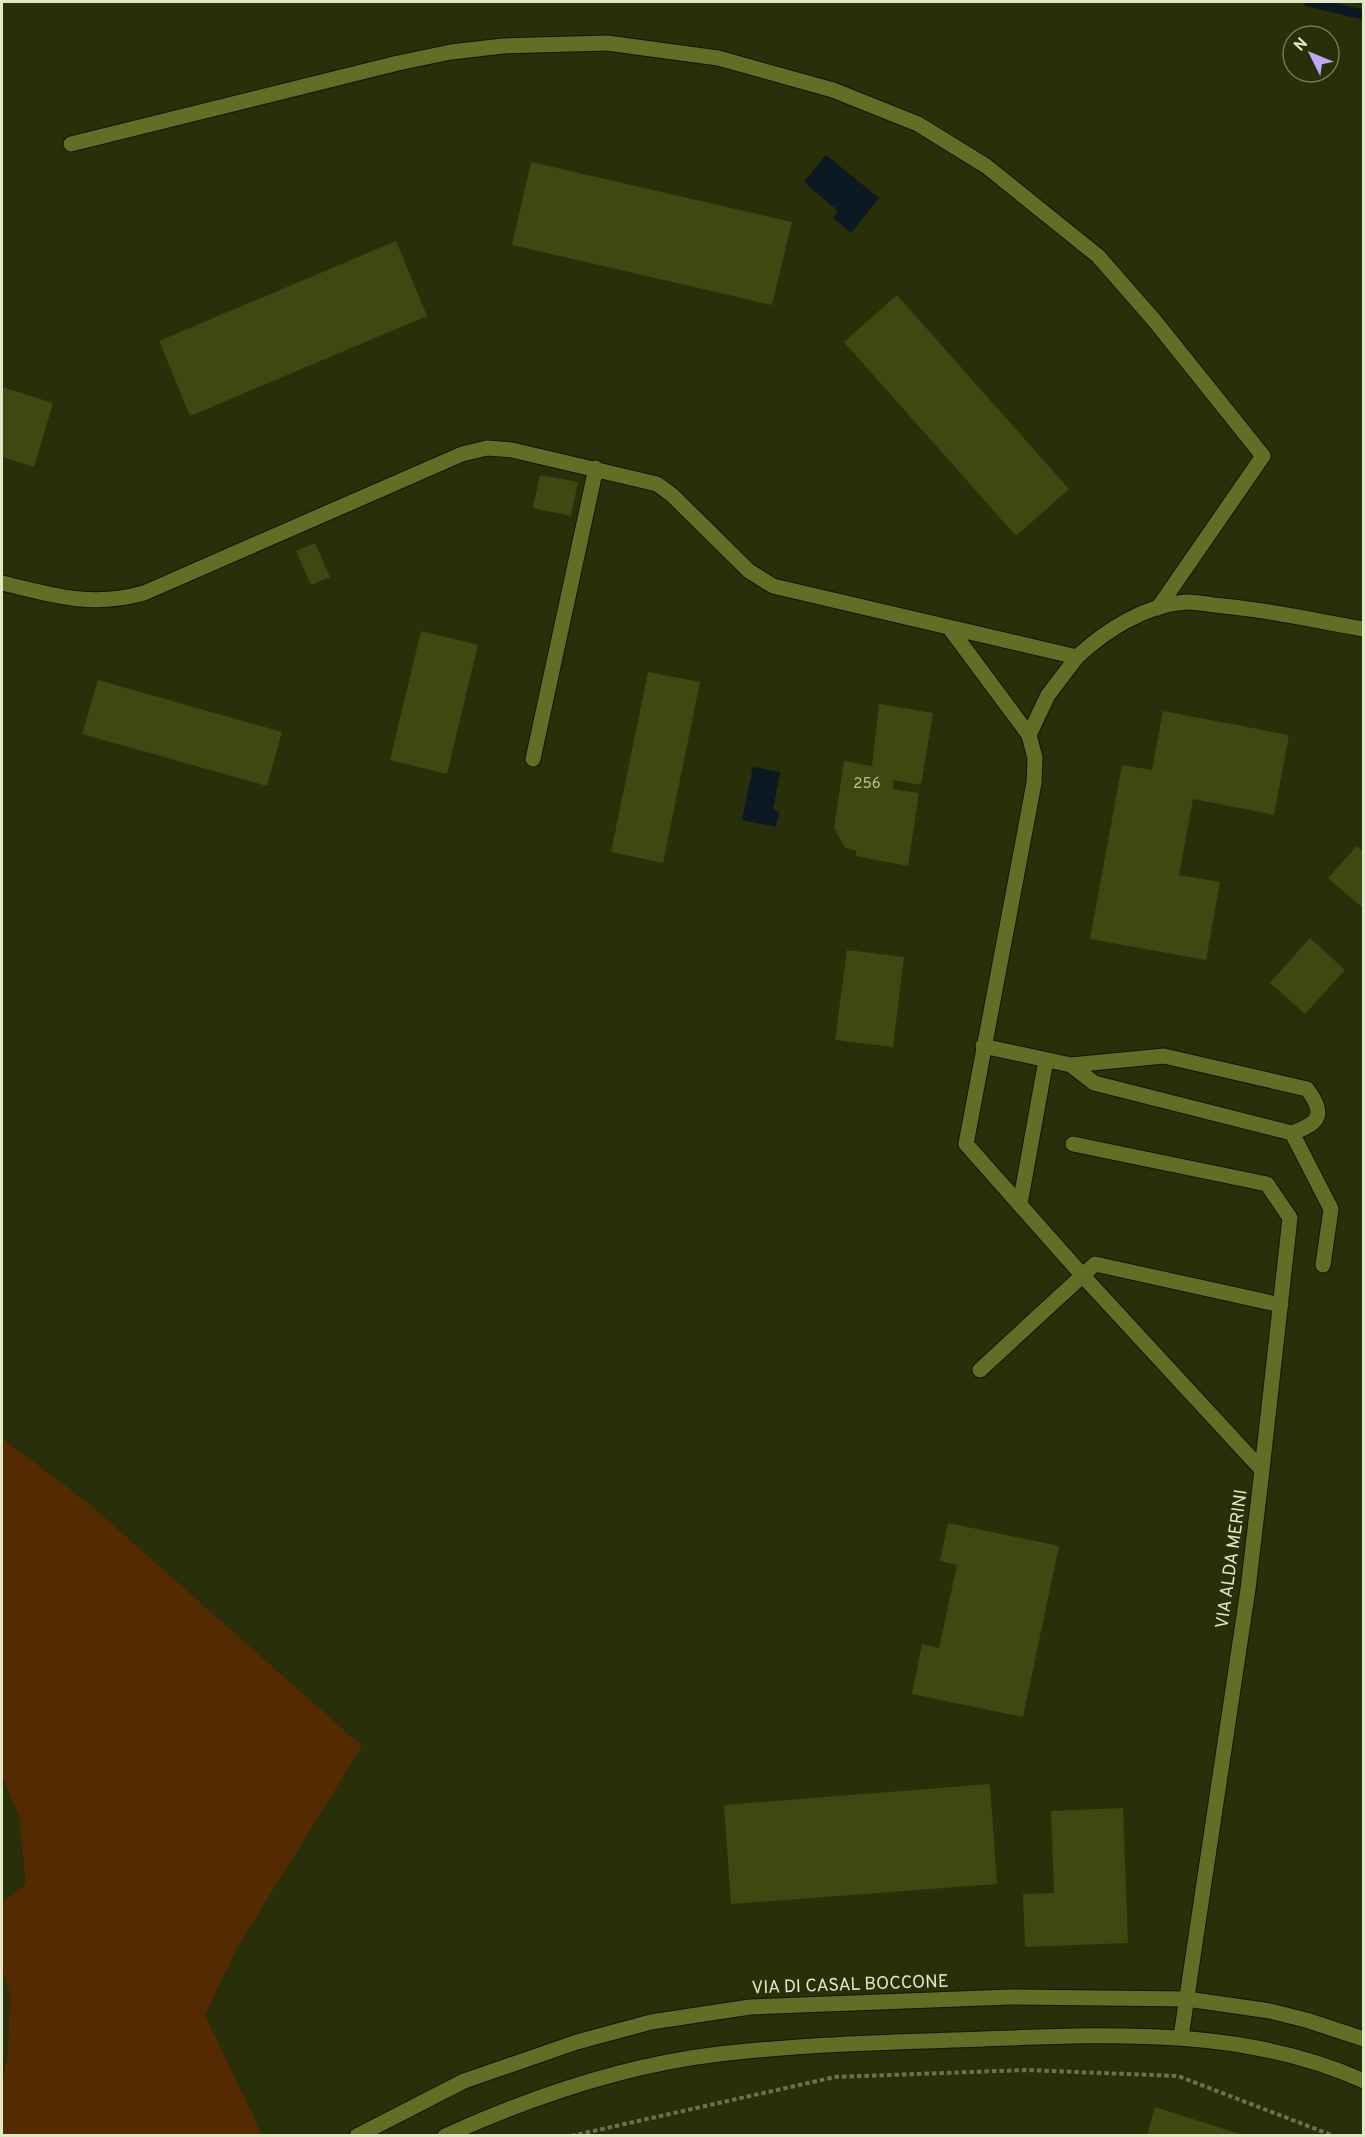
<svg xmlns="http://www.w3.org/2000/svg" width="1365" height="2137" font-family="Overpass,sans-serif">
	<rect width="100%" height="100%" fill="#292f08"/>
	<path fill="#542a00" d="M2,1438L86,1501L362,1746L236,1950L205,2015L262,2135H2V2084L8,2053L10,1993L2,1970V1903L26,1884L19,1816L2,1775Z"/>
	<path fill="#0b1923" d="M826,155L879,198L851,233L833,218L838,211L804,182Z
		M753,767L780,772L773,810L779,812L776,827L742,820Z"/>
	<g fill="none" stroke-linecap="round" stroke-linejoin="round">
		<path stroke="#0b1923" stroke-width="10" d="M1309,2L1364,15"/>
	</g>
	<path fill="#3f4811" d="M531,162L792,222L772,305L512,245Z
		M396,241L427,316L190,416L159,341Z
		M897,295L1069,489L1016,536L844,342Z
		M2,387L53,403L34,467L2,457Z
		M540,475L578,482L571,516L533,508Z
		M315,543L330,577L311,585L296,551Z
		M421,631L478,645L447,774L390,760Z
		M648,672L700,682L663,863L611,852Z
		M98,680L282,732L267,786L82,734Z
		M879,704L933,713L921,785L893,780V789L919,793L908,866L855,856L857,851L845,848L834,828L844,761L872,766Z
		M1163,711L1289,735L1274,815L1193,799L1179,875L1220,882L1206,960L1090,939L1122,765L1152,770Z
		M1357,846L1364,852V909L1328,878Z
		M1310,938L1345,970L1305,1014L1270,983Z
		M847,950L904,957L893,1047L835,1040Z
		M948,1523L1059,1546L1023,1717L912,1694L922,1644L939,1648L957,1565L940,1561Z
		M990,1784L997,1884L731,1904L724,1805Z
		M1123,1808L1128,1943L1025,1947L1023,1894L1054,1893L1051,1811Z
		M1155,2107L1243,2135V2136H1147Z"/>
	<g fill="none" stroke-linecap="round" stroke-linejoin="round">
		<defs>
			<path id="minor" d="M71,144L398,63L451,52L503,46L607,43L718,58L833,90L918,124L986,166L1098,256L1154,320L1263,456L1158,608
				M2,583C53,595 91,608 144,593L462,454L487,448L512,450L657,484L672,495L749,571L773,586L1077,657C1106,630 1145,605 1186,602C1198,602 1211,605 1223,606C1270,610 1317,621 1364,629
				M951,630L1029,735
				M1077,657L1048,695L1029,735L1035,758L1034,783L966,1144L1083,1276L1262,1470L1248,1589L1181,2037
				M533,759L596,468
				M983,1046L1071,1065L1164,1056L1307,1089C1326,1114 1320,1123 1292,1133L1094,1083L1071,1065
				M1292,1133L1331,1209L1323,1265
				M1073,1144L1267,1184L1290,1218L1262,1470
				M1020,1204L1046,1060
				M980,1370L1095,1264L1281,1305
				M357,2136L464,2081L577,2042L651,2022L750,2007L1010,1997L1187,1999L1270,2011L1306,2020L1364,2039
				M445,2136C531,2097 625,2065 719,2054C807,2044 895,2042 983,2039C1110,2034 1245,2027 1364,2081"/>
		</defs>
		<use href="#minor" stroke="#121602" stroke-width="17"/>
		<path stroke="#6a714b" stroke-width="4" stroke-dasharray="4.5 3" stroke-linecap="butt" d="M571,2136L835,2077L1026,2070L1178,2076L1334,2136"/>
		<use href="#minor" stroke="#626e26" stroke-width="15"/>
	</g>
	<g text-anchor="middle" stroke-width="6" stroke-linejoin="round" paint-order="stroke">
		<g font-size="15" fill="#b8c198">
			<text x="867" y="788">256</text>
		</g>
		<g font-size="18" fill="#e0e9c5" stroke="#292f08">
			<text transform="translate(1231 1559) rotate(-82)" y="6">VIA ALDA MERINI</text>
			<text transform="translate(850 1984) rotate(-2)" y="6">VIA DI CASAL BOCCONE</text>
		</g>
	</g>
	<rect width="1365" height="2137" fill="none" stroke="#e0e9c5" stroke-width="6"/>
	<g transform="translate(1311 54) rotate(313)"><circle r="28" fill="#292f08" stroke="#727954" stroke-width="1.5"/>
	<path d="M0-4.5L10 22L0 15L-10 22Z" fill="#c0a8f4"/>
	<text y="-9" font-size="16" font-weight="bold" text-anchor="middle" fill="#e0e9c5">N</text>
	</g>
</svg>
